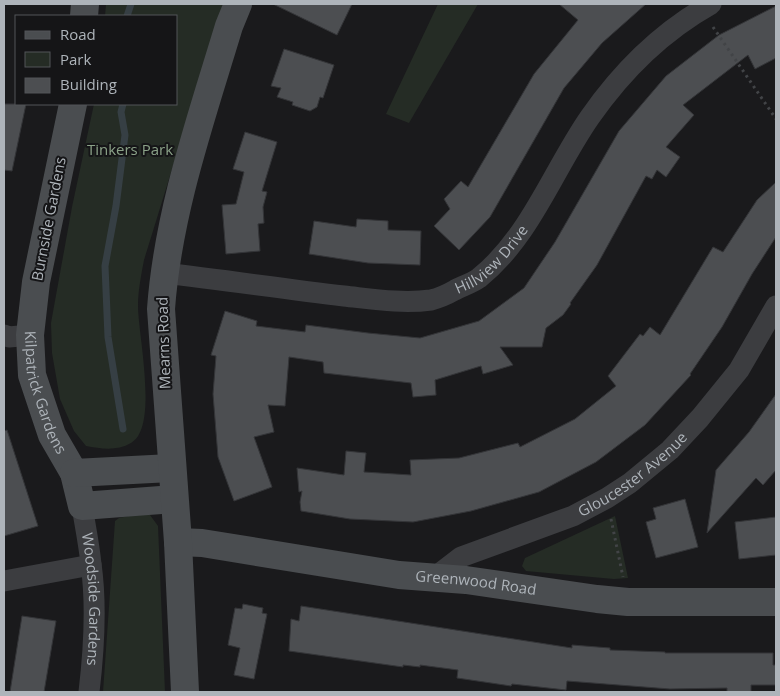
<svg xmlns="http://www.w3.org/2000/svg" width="780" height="696" font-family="'Open Sans',sans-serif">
	<rect width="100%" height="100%" fill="#1a1a1c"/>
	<path fill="#252c25" d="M106,4H223L144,260C141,276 138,291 138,306C138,334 159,428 131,443C117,451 102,449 86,446L74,431L60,399L52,353L51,323L72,207L94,104H176V16H105Z
		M438,4H478L409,123L386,114Z
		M137,514L150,515L158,526L165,692H103L115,521L119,518Z
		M615,516L628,578L614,579L526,571L522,566L525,558Z"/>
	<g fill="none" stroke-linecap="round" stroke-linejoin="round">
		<path stroke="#363f44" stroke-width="7" d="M127,16L131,4
			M123,429L108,337L105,266L116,206L125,135L121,112L123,104"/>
	</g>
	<path fill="#4c4e51" stroke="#343538" d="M273,4H352L337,35Z
		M559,4H646L602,43L564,88L490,217L459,250L434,226L450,209L444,199L461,181L468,187L534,74L578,20Z
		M776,6V58L755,69L748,55L683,105L694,115L666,147L680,157L666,177L657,170L652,179L646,176L597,265L570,303L571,304L563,315L546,328L542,347H500L513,365L483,374L481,366L435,380L436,395L413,397L411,383L324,373L323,362L289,357L285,406L268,405L274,432L254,437L272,487L234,501L218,457L213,394L216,356L211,355L225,311L257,321L256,326L305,332L306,325L368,333L420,338L479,321L524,288L555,242L619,131L666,76L719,35Z
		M284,49L334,65L323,98L320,97L317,107L310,111L292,105L293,102L277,97L281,88L271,86Z
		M4,104H26L12,171L4,170Z
		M245,132L277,142L262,191L267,192L263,207L264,223L258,224L260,251L226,254L222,205L236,204L244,172L233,169Z
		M776,182V237L752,274L722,327L690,374L691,375L645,425L596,462L539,492L471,511L413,522L350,519L301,511L300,502L302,491L299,492L297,468L344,475L346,451L366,453L364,472L411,475L410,460L459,458L518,443L520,447L575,419L616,386L608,376L640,334L643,336L650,327L660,335L713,247L723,252L757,200Z
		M357,219L388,221V230L421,231L420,265L368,263L309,254L314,221L356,227Z
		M776,394V470L763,485L756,478L707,533L716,470L749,432Z
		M7,430L38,526L4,536V431Z
		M685,499L698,547L656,558L646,522L656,519L653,508Z
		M776,517V555L739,559L735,522Z
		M243,604L263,608L262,613L267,614L254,679L234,675L240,648L228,645L235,608L242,609Z
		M301,606L572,648V645L610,648V650L665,652V653H773V665H776V685H751V692H727V688L670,689L567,681L566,690L512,684L511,686L457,678L458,670L420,665V667L403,665V667L289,651L291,619L299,621Z
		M22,616L56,621L44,692H10Z"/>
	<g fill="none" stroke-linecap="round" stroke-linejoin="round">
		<path stroke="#424447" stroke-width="3" stroke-dasharray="2.5 4" stroke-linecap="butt" d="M713,27L776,119
			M611,519L623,577"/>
		<g stroke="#3c3d40" stroke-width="21">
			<path id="s1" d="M163,273C224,280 284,289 344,296C372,299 402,304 431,300C439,298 448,294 455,290C463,286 472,283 479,278C531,236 553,170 590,117C622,71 663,31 711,4"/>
			<path d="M4,335L9,337L30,335"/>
			<path id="s2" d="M82,506C85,525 89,544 91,564C97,606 94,650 89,692"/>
			<path id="s3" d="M435,577L461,557L573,516L607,498L630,483L670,450L700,418L739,370L776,306"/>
			<path d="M4,581L91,565"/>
		</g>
		<g stroke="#4a4d50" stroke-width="28">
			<path d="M84,16L85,4"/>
			<path id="s4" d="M73,104L36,282L30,335L32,375L52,435L74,473L82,506L174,499"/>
			<path d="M74,473L171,468"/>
			<path id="s5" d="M178,542L202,543L399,575L466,580L597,599L628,602H776"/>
			<path d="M185,692L178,542L161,309C168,212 201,119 229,26L238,4"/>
		</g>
	</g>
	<g text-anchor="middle" stroke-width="4" stroke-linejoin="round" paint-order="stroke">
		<g font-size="15" fill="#8ba288" stroke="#151517">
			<text x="130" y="155">Tinkers Park</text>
		</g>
		<g font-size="15" fill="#aeb4ba" stroke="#151517">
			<text transform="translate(49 219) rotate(-79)" y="5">Burnside Gardens</text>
			<text dy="5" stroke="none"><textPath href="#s1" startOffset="344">Hillview Drive</textPath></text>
			<text transform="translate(164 343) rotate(-92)" y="5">Mearns Road</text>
			<text dy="5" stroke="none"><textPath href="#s4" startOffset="295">Kilpatrick Gardens</textPath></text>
			<text dy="5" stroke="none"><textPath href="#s3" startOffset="225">Gloucester Avenue</textPath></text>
			<text dy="5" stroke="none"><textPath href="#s5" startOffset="301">Greenwood Road</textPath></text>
			<text dy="5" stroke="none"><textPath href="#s2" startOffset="94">Woodside Gardens</textPath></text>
		</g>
	</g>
	<rect width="780" height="696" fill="none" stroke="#aeb4ba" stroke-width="10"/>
	<rect x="15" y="15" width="162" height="90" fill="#151517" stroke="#525558"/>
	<rect x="25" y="31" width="25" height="8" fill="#4a4d50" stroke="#525558"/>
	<text x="60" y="40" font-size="15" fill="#aeb4ba">Road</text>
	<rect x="25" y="52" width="25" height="15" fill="#252c25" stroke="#525558"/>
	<text x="60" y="65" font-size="15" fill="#aeb4ba">Park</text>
	<rect x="25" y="78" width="25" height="15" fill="#4c4e51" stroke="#525558"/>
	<text x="60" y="90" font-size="15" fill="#aeb4ba">Building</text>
</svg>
